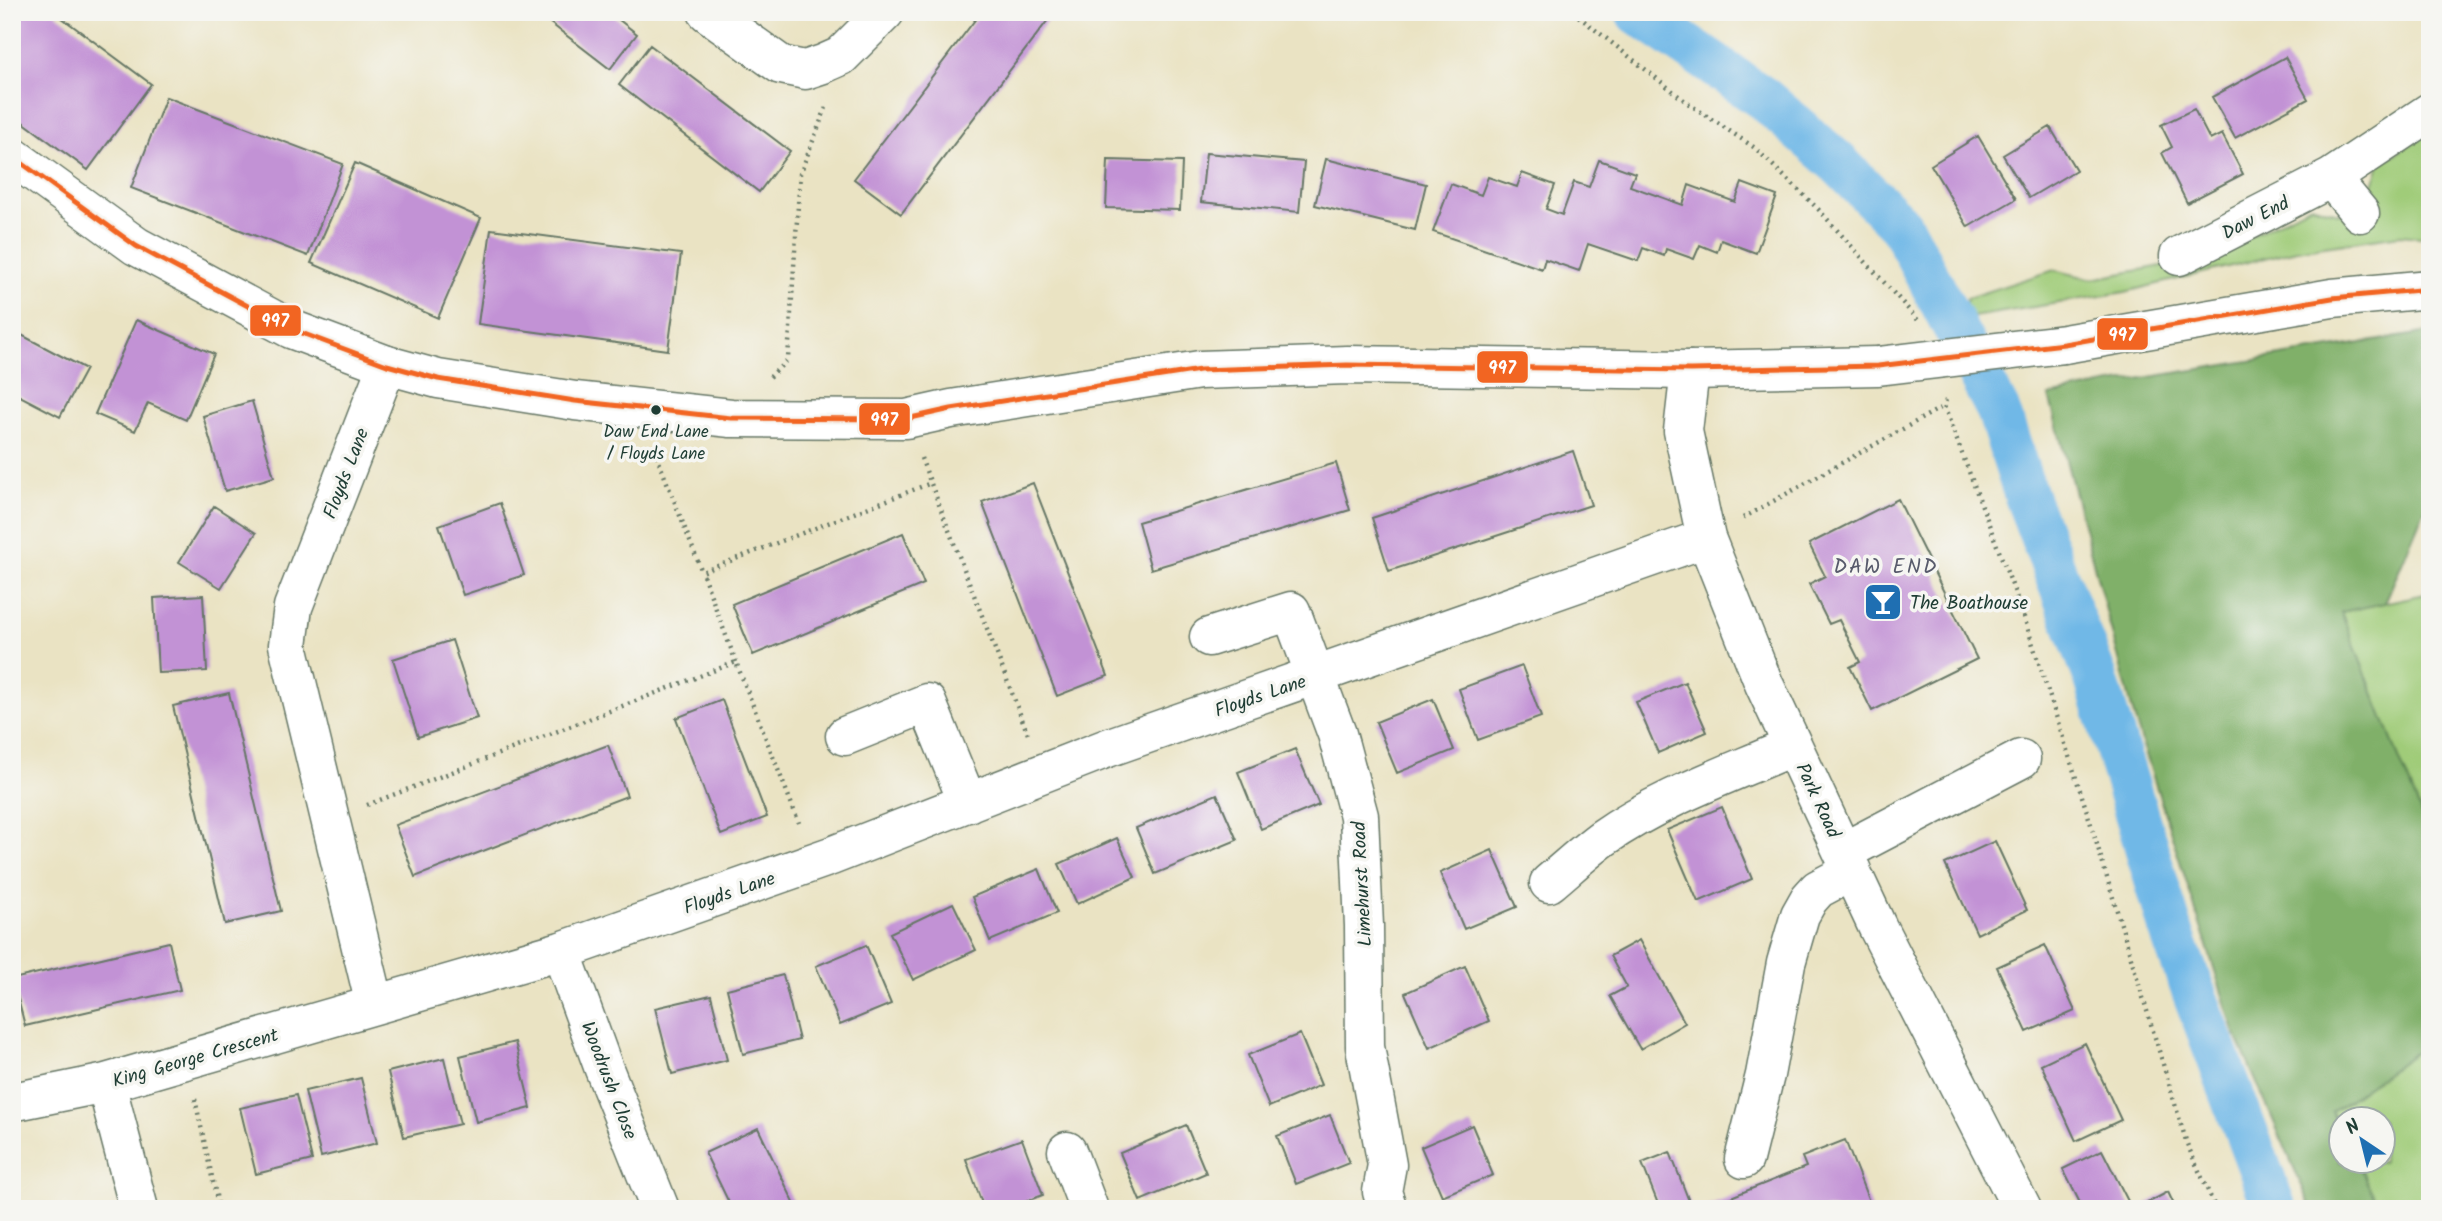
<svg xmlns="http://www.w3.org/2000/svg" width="2442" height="1221" font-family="Kalam,sans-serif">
	<rect width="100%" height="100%" fill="#f6f6f2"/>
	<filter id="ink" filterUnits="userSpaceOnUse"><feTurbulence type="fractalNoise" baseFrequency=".0143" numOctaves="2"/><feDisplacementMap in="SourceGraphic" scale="14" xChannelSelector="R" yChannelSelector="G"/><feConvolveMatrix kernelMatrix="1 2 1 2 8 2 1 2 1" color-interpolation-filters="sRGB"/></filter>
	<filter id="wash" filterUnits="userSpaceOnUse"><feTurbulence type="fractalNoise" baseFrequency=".00686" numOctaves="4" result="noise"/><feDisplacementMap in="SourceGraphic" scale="28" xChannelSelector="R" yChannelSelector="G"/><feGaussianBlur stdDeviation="1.57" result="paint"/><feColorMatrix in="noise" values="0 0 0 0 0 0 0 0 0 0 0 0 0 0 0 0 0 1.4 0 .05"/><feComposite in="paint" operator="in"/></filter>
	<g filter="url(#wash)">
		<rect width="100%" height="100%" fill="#eae3c3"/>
		<path fill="#a0cc79" stroke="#608456" stroke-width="2" d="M2430,132V238L2400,235L2297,250L2125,292L1961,319L1967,298L2054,270L2092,279L2210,257L2311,205L2342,214L2375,209L2372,187L2380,164Z
			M2430,593V836L2341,612Z
			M2430,1042V1209H2380L2357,1162H2382V1120H2340V1130L2332,1112Z"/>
		<path fill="#80b069" stroke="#50764e" stroke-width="2" d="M2430,332V497L2385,603L2341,612L2430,836V1042L2332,1112L2340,1130V1162H2357L2380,1209H2312L2234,1031L2135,720L2049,396L2106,384Z"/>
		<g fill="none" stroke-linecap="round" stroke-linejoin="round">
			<path stroke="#6fb8e7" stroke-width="44" d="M1637,12L1764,99L1838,163L1901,226L1998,410L2026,496L2096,679L2173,937L2275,1209"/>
		</g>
		<g id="blocks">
			<path fill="#c292d5" d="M12,12H54L151,84L88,170L12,114Z
				M536,12H609L637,34L610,69Z
				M981,12H1054L901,214L854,179Z
				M650,45L790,151L759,192L619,85Z
				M2285,57L2308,99L2235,138L2212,97Z
				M166,97L343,164L308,256L131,188Z
				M2194,109L2210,140L2222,134L2243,174L2187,203L2162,153L2172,147L2161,125Z
				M2050,127L2076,170L2029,198L2003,155Z
				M1978,136L2016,199L1968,227L1931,165Z
				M1206,153L1304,162L1299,212L1201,202Z
				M1326,159L1426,184L1415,230L1315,205Z
				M1108,160L1182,162L1180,210L1106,208Z
				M1599,160L1635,173L1630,186L1683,205L1689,185L1735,202L1742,183L1777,196L1756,253L1721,240L1717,252L1700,245L1694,259L1666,249L1664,256L1643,248L1638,261L1588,244L1579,271L1545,259L1542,269L1433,232L1451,184L1481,195L1488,177L1517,187L1522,173L1555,185L1546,209L1562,215L1574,182L1589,187Z
				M355,163L481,218L438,318L311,263Z
				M491,229L681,254L668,350L478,324Z
				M136,320L214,354L186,420L148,403L135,431L95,414Z
				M12,330L86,369L60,417L12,392Z
				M252,401L274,477L225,491L203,416Z
				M1573,451L1591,505L1389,571L1372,518Z
				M1336,463L1350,510L1151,569L1138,522Z
				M1033,483L1108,676L1057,696L982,502Z
				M1898,499L1977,659L1872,711L1850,667L1860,662L1839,620L1829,624L1809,584L1825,576L1809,544Z
				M500,503L524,575L463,595L439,525Z
				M214,506L256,533L221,588L179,562Z
				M903,533L924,584L753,655L732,604Z
				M203,595L207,671L158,673L154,598Z
				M452,640L477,718L418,737L393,659Z
				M1522,666L1541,717L1478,740L1459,689Z
				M1685,682L1707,732L1658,753L1636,702Z
				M229,693L281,911L225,924L173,706Z
				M1433,699L1454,750L1397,773L1376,722Z
				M722,700L767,817L721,835L676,718Z
				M608,745L627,796L415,877L395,825Z
				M1295,749L1319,805L1261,829L1238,772Z
				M1217,794L1237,840L1155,874L1136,828Z
				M1722,807L1752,879L1698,902L1667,830Z
				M1117,838L1135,877L1077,904L1059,864Z
				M1995,841L2027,910L1977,934L1945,864Z
				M1492,850L1517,907L1464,929L1440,873Z
				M1039,869L1057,913L990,941L972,897Z
				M953,903L976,950L913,980L890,933Z
				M1639,940L1685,1023L1640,1049L1610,996L1627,987L1610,956Z
				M169,942L180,990L25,1026L13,979Z
				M866,945L891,1004L840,1025L816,966Z
				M2045,945L2075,1011L2027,1032L1997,967Z
				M1465,966L1489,1021L1429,1048L1405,993Z
				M783,975L799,1040L743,1054L727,989Z
				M711,995L727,1060L672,1074L655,1008Z
				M1300,1034L1321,1085L1269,1107L1248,1055Z
				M515,1042L531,1108L476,1122L460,1056Z
				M2085,1043L2121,1120L2076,1141L2041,1064Z
				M444,1058L460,1124L404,1137L388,1072Z
				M361,1078L377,1143L321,1157L305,1091Z
				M296,1095L312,1160L256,1174L240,1108Z
				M1330,1115L1349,1163L1296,1184L1277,1136Z
				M1186,1125L1206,1173L1140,1201L1120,1153Z
				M1472,1125L1493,1175L1442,1196L1421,1147Z
				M758,1128L797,1209H732L705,1153Z
				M1022,1139L1043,1195L1006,1209H984L966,1159Z
				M1845,1140L1872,1209H1701L1806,1167L1802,1157Z
				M2102,1150L2132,1209H2083L2063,1169Z
				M1670,1152L1692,1209H1660L1642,1163Z
				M2168,1192L2176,1209H2136Z
				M1501,1203L1503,1209H1486Z"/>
		</g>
	</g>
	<g filter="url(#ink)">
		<use href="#blocks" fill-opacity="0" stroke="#676" stroke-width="2"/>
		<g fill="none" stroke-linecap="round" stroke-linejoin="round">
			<defs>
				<path id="minor" d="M707,12L781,65L805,70L823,64L841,56L885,12
					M2331,178L2360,213
					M2179,256L2331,178L2430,112
					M1690,370L1683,431L1706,538L1764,684L1878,928L2022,1209
					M1209,637L1291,611L1337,734L1359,816L1364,926L1365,1047L1387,1165L1382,1192L1388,1209
					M845,736L927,703L968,803
					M1843,852L2021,759
					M1549,883C1567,868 1584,852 1603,838C1660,798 1730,774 1793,746
					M561,951L604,1069L660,1209
					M375,1005L288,645L293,607L387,365
					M106,1083L139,1209
					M12,1102L106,1083L561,951L831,856L1110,747L1706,538
					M1067,1151L1089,1209
					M1744,1159L1765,1075L1786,963L1800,915L1809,899L1818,889L1852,871"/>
				<path id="major" d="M12,156L136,246L291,329L387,365L438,379L575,401L731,418L906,419L951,409L1200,370L1347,365L1690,370L1878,366
					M2064,344L2332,298L2430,289"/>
			</defs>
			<use href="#minor" stroke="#676" stroke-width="41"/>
			<use href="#major" stroke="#676" stroke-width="41"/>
			<path stroke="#676" stroke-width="4.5" stroke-dasharray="2 5" stroke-linecap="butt" d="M1573,12L1689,104L1755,148L1819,210L1918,320
				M770,377L788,359L800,174L827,105
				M1946,400L1944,406L2023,614L2090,821L2187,1144L2216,1209
				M654,449L702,572
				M921,458L1029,737
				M1743,518L1944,406
				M736,662L702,572L931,483
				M367,805L736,662L799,823
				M195,1099L219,1209"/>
			<use href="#minor" stroke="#fff" stroke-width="38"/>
			<use href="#major" stroke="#fff" stroke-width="38"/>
			<defs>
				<path id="major-bridge" d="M1878,366L2064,344"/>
			</defs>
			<use href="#major-bridge" stroke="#676" stroke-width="41" stroke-linecap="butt"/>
			<use href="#major-bridge" stroke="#fff" stroke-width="38"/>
			<defs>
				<path id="bus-1" d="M12,156L136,246L291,329L387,365L438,379L575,401L731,418L906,419L951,409L1200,370L1347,365L1690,370L1878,366L2064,344L2332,298L2430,289"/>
			</defs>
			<use href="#bus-1" stroke="#f6f6f2" stroke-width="10"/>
			<use href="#bus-1" stroke="#f26522" stroke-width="5"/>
		</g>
	</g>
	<defs>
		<symbol id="bar-square" viewBox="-11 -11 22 22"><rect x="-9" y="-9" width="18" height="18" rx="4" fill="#1f6fb2" stroke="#f6f6f2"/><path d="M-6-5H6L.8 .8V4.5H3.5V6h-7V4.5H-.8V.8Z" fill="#fff"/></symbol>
	</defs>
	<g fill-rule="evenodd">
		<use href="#bar-square" x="1861" y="580" width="44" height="44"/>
	</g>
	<circle fill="#1f3d34" stroke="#f6f6f2" stroke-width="2.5" cx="656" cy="410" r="6"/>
	<g text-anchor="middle" stroke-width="7" stroke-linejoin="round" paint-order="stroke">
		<g font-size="17" fill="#1f3d34" stroke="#f6f6f2">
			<text x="656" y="437">Daw End Lane<tspan x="656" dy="22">/ Floyds Lane</tspan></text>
		</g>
		<g font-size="19" fill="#1f3d34" stroke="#f6f6f2">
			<text transform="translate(2255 217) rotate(-27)" y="7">Daw End</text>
			<text transform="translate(345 473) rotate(-69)" y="7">Floyds Lane</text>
			<text transform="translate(1260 695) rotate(-19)" y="7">Floyds Lane</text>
			<text transform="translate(1819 800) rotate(65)" y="7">Park Road</text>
			<text transform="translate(1361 884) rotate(-93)" y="7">Limehurst Road</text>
			<text transform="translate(729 892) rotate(-19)" y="7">Floyds Lane</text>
			<text transform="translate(195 1057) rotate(-16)" y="7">King George Crescent</text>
			<text transform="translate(610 1080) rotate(69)" y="7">Woodrush Close</text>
		</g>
		<g font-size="19" fill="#1f3d34" stroke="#f6f6f2" text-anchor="start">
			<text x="1910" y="609">The Boathouse</text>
		</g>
		<g font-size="21" letter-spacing="2" fill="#585b6c" stroke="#f6f6f2">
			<text x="1886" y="573">DAW END</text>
		</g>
	</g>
	<g stroke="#f6f6f2" stroke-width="2.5">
		<rect x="249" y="304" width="53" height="33" rx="7" fill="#f26522"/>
		<rect x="2096" y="317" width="53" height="34" rx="7" fill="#f26522"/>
		<rect x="1476" y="350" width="53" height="34" rx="7" fill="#f26522"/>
		<rect x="858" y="402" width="53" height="34" rx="7" fill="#f26522"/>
	</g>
	<g font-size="19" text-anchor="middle" font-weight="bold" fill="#fff">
		<text x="275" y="327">997</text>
		<text x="2122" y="341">997</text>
		<text x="1502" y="374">997</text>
		<text x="884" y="426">997</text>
	</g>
	<rect width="2442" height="1221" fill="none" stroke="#f6f6f2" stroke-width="42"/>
	<g transform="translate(2362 1140) rotate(325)"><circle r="33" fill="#f6f6f2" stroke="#a0aca6" stroke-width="2"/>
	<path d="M0-5L12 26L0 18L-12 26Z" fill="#1f6fb2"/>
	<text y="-10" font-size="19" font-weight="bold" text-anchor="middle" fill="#1f3d34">N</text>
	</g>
</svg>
